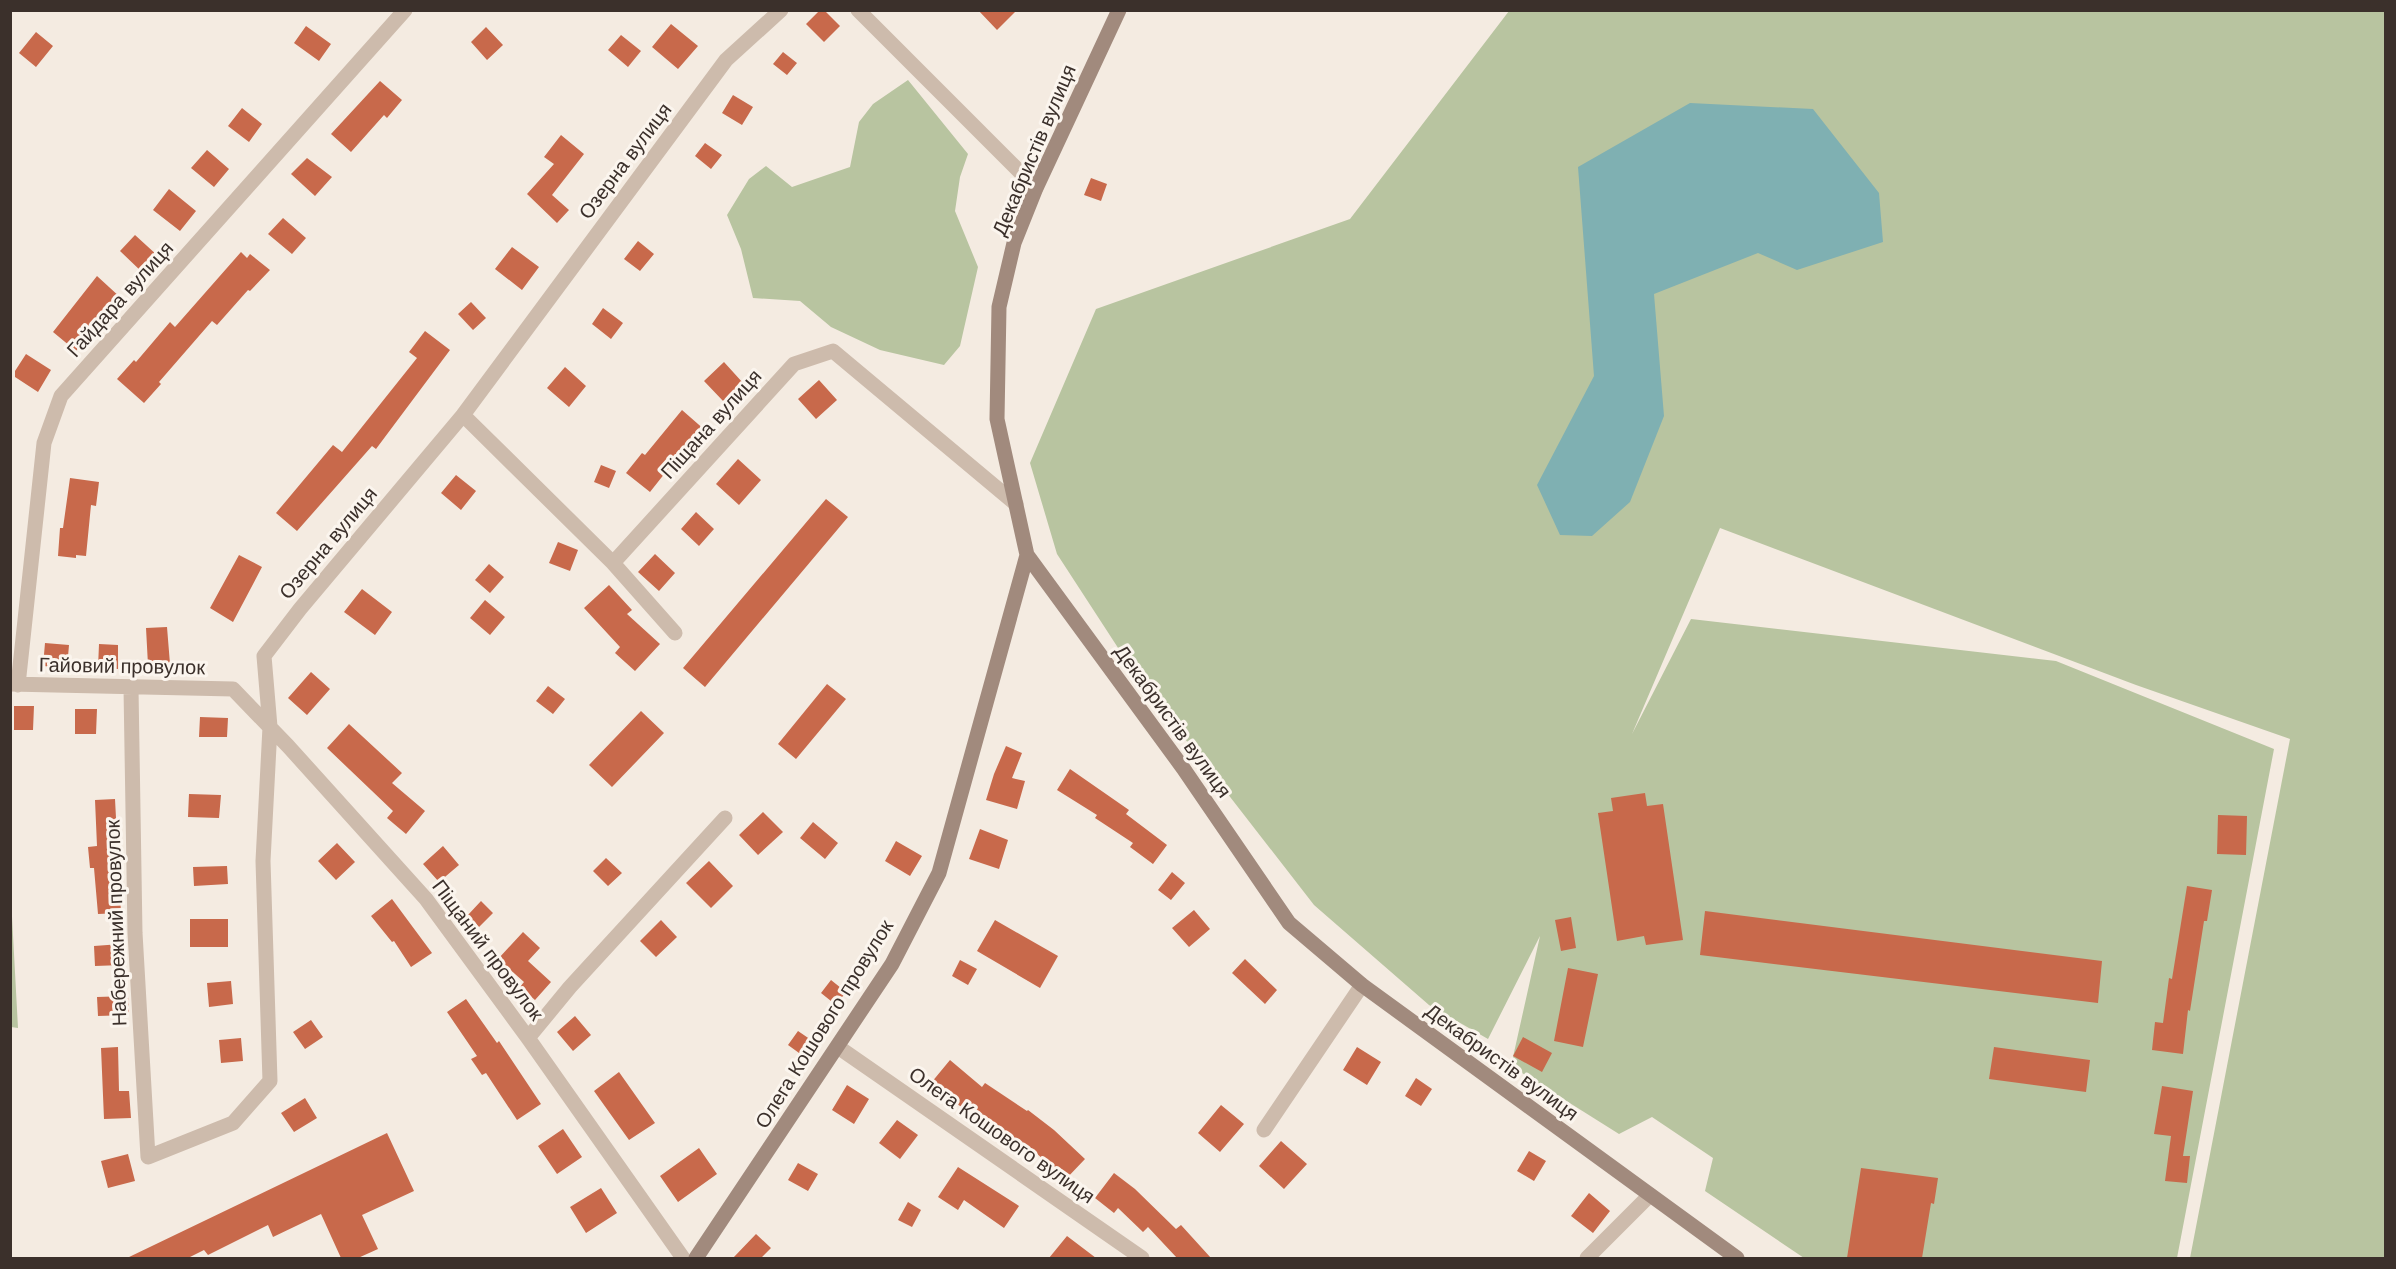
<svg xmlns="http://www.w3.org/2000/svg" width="2396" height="1269" font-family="Helvetica,sans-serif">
	<rect width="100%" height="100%" fill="#f4ebe1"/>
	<path fill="#b8c4a0" d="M1509,11H2385V1258H2190L2290,739L2136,685L1720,528L1632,734L1691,619L2056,661L2274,749L2177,1258H1804L1705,1191L1713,1158L1652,1117L1619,1134L1511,1066L1540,936L1488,1039L1429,1005L1314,905L1137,677L1057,554L1030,463L1096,309L1350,219Z
		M908,80L968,154L960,177L955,211L978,267L960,346L944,365L880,350L831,327L800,301L753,298L741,249L727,215L749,179L766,166L792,187L850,167L859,122L873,104Z
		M11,898L18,1028L11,1027Z"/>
	<path fill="#7fb0b2" d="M1690,103L1813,109L1879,193L1883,242L1797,270L1758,253L1654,294L1664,416L1630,502L1592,536L1560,535L1537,485L1594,376L1578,167Z"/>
	<path fill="#c8694b" d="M820,10H824L840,26L824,42L806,24Z
		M978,10H1017L997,30Z
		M671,24L698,46L678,69L652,47Z
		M306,26L331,44L319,61L294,43Z
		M486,27L503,45L487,60L471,42Z
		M36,32L53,46L36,67L19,53Z
		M621,35L641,51L628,67L608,50Z
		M783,52L797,63L787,75L773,64Z
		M380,81L402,100L387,118L384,115L351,152L331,134Z
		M733,95L753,107L742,125L722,113Z
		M242,108L262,124L249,142L228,126Z
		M561,135L584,154L552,195L569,210L557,223L527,194L554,164L544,157Z
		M705,143L722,155L711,169L695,156Z
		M207,150L229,169L214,187L191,168Z
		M307,158L332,177L315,196L291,174Z
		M1091,178L1107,184L1101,201L1084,195Z
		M169,189L196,211L180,231L153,210Z
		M283,218L306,238L292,254L268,234Z
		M135,235L158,256L143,273L120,251Z
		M638,241L654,254L640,271L624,259Z
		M512,247L539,267L522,290L495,269Z
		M241,252L247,258L250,254L270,270L250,291L248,290L217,325L212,321L159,382L161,384L144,403L117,379L134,360L136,362L170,322L175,327Z
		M97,276L121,298L76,351L53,332Z
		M471,302L486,318L473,330L458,314Z
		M603,308L623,323L611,339L592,324Z
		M425,331L450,350L376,449L372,446L297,531L276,513L333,445L342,452L417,358L409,352Z
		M26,354L51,370L38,392L15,377V371Z
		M724,362L743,383L724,402L704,381Z
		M565,367L586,386L569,407L547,388Z
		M819,380L837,400L816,419L798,399Z
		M682,410L706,431L688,452L684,449L650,492L626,473L642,453L645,455Z
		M738,459L761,480L739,505L716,484Z
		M601,465L616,471L609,488L594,482Z
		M456,475L476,491L461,510L441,493Z
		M70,478L99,482L96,506L91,505L86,556L76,555V558L58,556L60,528H63Z
		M826,499L848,517L705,687L683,668Z
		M696,512L714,529L699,546L681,529Z
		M558,542L578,550L570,571L549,563Z
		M655,554L675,573L659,591L638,572Z
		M239,555L262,567L233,622L210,608Z
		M489,564L504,577L490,593L475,580Z
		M609,585L632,610L627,614L660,644L635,671L615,653L620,647L584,608Z
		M362,589L392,612L375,635L344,612Z
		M485,600L505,617L490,635L470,618Z
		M167,627L170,664L148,665L146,628Z
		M45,643L69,645L67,668L43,666Z
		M99,644L118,645V669L98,668Z
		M311,672L330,689L307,715L288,698Z
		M827,684L846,699L796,759L778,744Z
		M548,686L565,699L553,714L536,701Z
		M14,706H34L33,730H14Z
		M75,709H97L96,734H75Z
		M641,711L664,733L612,787L589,765Z
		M200,717L228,718L227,737H199Z
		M349,724L402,773L392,783L425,811L406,834L387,818L393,811L327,748Z
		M1006,746L1022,753L1012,778L1025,781L1017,809L986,800L994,774Z
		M1070,769L1129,810L1126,814L1167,845L1153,864L1130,847L1133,843L1095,818L1097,815L1057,790Z
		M1645,793L1647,806L1663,804L1683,940L1646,945L1644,936L1617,941L1598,813L1613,811L1611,798Z
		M189,794L221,795L219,818L188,817Z
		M115,799L121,913L98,914L94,868H90L88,847L97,846L95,800Z
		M763,812L783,832L758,855L739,835Z
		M2218,815L2247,816L2246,855L2217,854Z
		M813,822L838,843L825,859L800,838Z
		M980,829L1008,840L999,869L969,859Z
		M896,841L922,856L910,876L885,861Z
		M337,843L355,862L336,880L318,861Z
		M443,846L459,865L439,882L423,864Z
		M606,858L622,873L608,886L593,871Z
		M709,861L733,886L711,908L686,883Z
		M227,866L228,884L194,886L193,867Z
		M1172,872L1185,883L1171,900L1158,890Z
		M2187,886L2212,890L2207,921H2204L2190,1011L2188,1010L2183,1054L2152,1050L2155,1022L2163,1023L2169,978L2172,979Z
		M392,899L432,953L411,967L394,941L392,942L371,916Z
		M481,901L493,913L479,927L467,916Z
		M1194,910L1210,929L1189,947L1172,928Z
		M1705,911L2102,961L2098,1003L1700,955Z
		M1571,917L1576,948L1561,951L1555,920Z
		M190,919H228V947H190Z
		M661,920L677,937L656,957L640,941Z
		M995,920L1058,956L1040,988L977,951Z
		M523,932L540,948L528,961L551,982L535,1000L520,987L524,982L498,959Z
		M121,944L122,965L95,966L94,946Z
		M1245,959L1277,990L1265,1004L1232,973Z
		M960,960L977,969L968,985L952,976Z
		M1568,968L1598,974L1583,1047L1554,1041Z
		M831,980L846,992L836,1005L821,993Z
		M231,981L233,1004L209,1007L207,983Z
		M128,996L129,1015L98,1016L97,997Z
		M466,999L497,1043L499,1041L541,1104L517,1120L486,1073L482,1075L471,1059L477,1056L447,1012Z
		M575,1016L591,1035L573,1051L557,1032Z
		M311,1020L323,1037L305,1049L293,1032Z
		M798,1031L817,1044L806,1058L788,1045Z
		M1523,1037L1552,1053L1542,1072L1513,1056Z
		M241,1038L243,1061L221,1063L219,1040Z
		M118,1047L119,1091H129L131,1118L104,1119L101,1048Z
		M1357,1047L1381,1062L1367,1085L1343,1070Z
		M1994,1047L2090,1060L2086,1092L1989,1079Z
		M950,1060L982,1087L985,1083L1027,1111L1028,1110L1054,1130L1085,1159L1065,1180L1031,1148L1028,1151L951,1100L931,1083Z
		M619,1072L655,1123L629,1140L594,1091Z
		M1416,1078L1432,1089L1421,1106L1405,1096Z
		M847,1085L869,1099L854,1124L832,1110Z
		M2162,1086L2193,1091L2183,1156H2190L2187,1183L2165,1181L2171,1136L2154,1134Z
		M305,1098L317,1118L294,1132L281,1113Z
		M1221,1105L1244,1124L1220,1152L1198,1133Z
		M897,1120L918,1135L900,1159L879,1143Z
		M563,1129L582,1157L557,1174L538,1146Z
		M387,1133L414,1191L362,1215L378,1249L358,1258H341L321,1214L273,1237L268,1225L208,1255L204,1250L188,1258H127Z
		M1281,1141L1307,1164L1284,1189L1259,1166Z
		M699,1148L717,1174L678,1202L660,1176Z
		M1529,1151L1546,1161L1534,1181L1517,1171Z
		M128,1154L135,1181L108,1188L101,1161Z
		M798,1163L818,1174L808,1191L788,1180Z
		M958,1167L1019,1206L1004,1228L964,1200L958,1210L938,1197Z
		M1861,1168L1938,1178L1934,1204L1931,1203L1922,1258H1847Z
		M1114,1173L1135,1189L1176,1229L1181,1225L1211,1258H1177L1148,1227L1143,1232L1118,1208L1114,1213L1095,1198Z
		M601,1188L617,1213L586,1233L570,1207Z
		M1589,1193L1610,1211L1593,1233L1571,1216Z
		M908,1202L921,1210L912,1227L898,1220Z
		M756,1234L771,1248L761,1258H733Z
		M1067,1236L1096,1258H1049Z"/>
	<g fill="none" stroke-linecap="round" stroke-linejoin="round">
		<path stroke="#cdbbac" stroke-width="15" d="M858,10L1036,188
			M463,415L613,563L794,364L833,351L1016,504
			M613,563L675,633
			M10,684L233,689L288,746L426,899L528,1038L683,1258
			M18,685L44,443L61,396L405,10
			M131,688L135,933L148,1157L233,1123L270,1081L263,861L270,727L264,656L300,609L463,415L726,60L781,10
			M528,1038L570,987L725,818
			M838,1047L1142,1258
			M1264,1130L1362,985
			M1587,1258L1650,1195"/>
		<path stroke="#a18a7d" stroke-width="15" d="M1119,10L1036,188L1014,243L999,307L997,419L1027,555L1183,768L1289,923L1362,985L1737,1258
			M696,1258L892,964L939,873L1027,555"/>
	</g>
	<g text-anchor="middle" stroke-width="6" stroke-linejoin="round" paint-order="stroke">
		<g font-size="20" fill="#3b302b" stroke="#fbf5ee">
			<text transform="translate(1034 150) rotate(-67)" y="7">Декабристів вулиця</text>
			<text transform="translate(625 161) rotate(-53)" y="7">Озерна вулиця</text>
			<text transform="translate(120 299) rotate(-48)" y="7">Гайдара вулиця</text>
			<text transform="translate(711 424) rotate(-48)" y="7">Піщана вулиця</text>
			<text transform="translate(328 543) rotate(-50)" y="7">Озерна вулиця</text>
			<text transform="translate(122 666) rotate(1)" y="7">Гайовий провулок</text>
			<text transform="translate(1173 721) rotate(54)" y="7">Декабристів вулиця</text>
			<text transform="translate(116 923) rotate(-92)" y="7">Набережний провулок</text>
			<text transform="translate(488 950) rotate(53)" y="7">Піщаний провулок</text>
			<text transform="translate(824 1024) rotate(-58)" y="7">Олега Кошового провулок</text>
			<text transform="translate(1502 1062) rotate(36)" y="7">Декабристів вулиця</text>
			<text transform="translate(1002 1135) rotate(35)" y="7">Олега Кошового вулиця</text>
		</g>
	</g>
	<rect width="2396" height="1269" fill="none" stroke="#3b302b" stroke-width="24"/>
</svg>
